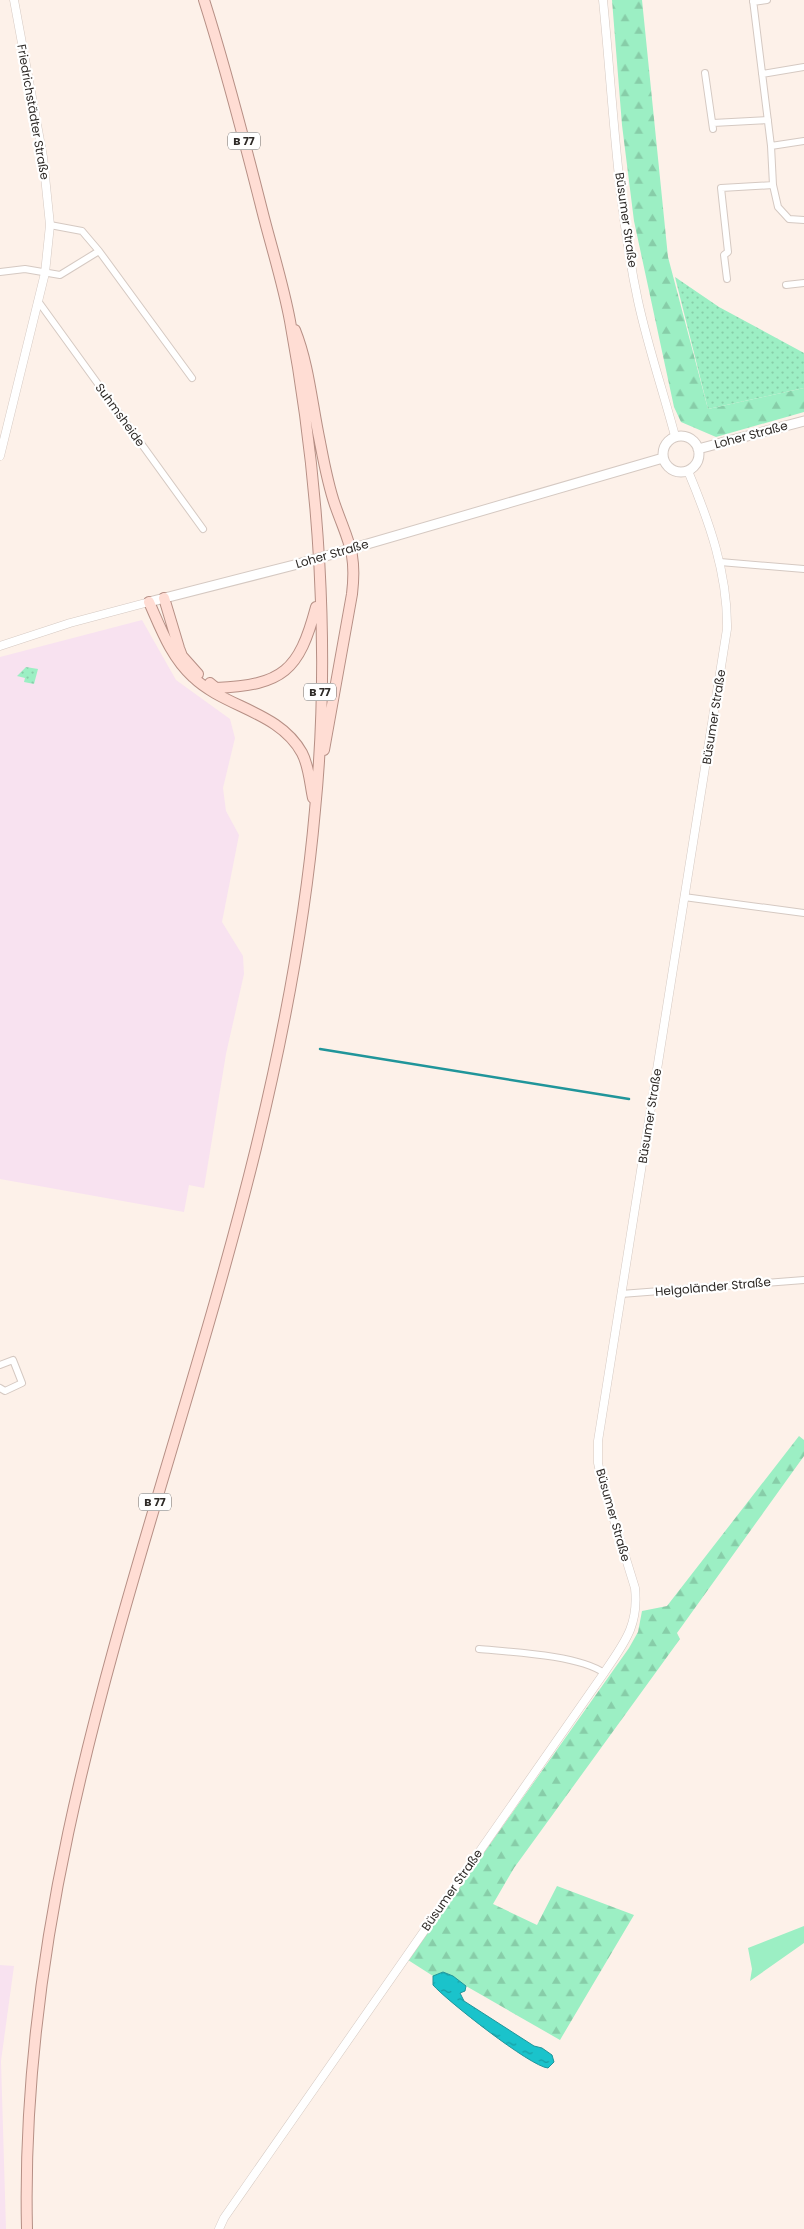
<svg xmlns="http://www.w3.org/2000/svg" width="804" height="2229" font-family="Poppins,sans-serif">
	<defs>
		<pattern id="forest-firs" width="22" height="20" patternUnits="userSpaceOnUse" patternTransform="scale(1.25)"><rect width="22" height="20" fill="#9cefc4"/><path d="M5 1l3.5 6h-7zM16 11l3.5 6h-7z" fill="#87cda8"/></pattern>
		<pattern id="park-dots" width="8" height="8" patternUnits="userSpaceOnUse" patternTransform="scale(1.25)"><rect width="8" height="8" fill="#9cefc4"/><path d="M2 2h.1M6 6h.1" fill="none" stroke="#87cda8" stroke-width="1.8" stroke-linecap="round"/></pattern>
		<pattern id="water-ripples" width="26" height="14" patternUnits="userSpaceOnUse" patternTransform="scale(1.25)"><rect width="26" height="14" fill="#1ac3cb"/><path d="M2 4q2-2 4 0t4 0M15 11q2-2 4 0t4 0" fill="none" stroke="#189fa5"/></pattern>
	</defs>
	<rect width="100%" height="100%" fill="#fdf1e9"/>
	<path fill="#f8e2f0" d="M142,620L176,680L230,719L235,738L223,788L226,811L239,835L222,922L243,956L244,974L226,1054L204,1188L189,1185L184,1212L0,1179V657Z
		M0,1965L14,1966L1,2061L6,2229H0Z"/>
	<path fill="#9cefc4" d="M804,1926V1943L750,1981L752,1969L748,1948Z"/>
	<path fill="url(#forest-firs)" d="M612,0H642L668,257L708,409L804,388V412L716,437L681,422L674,407L634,221L622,125Z
		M799,1436L804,1440V1456L677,1633L680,1639L514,1868L493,1904L537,1925L557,1886L634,1915L560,2040L466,1986L453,1976L443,1972L433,1976L408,1960L629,1648L638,1632L642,1611L667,1606Z"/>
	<path fill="url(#park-dots)" d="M675,277L719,307L804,353V388L708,409Z
		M26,667L38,669L34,684L24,682L25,678L17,676Z"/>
	<path fill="url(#water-ripples)" stroke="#20959a" d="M443,1972L453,1976L466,1986L465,1991L460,1993L464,2001L534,2046L542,2048L552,2055L554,2062L548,2068C531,2067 446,2000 433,1985V1976Z"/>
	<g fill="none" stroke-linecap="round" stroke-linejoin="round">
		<path stroke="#20959a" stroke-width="2.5" d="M320,1049L629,1099"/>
		<defs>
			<path id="minor" d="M753,0L771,146L773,185L778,207L789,219L804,220
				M753,2L767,0
				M705,73L713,129
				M762,74L804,67
				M713,123L768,120
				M771,146L804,141
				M99,251L192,378
				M0,272L25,269L60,275L99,251L82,231L50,225
				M727,279L724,255L728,252L721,188L773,185
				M786,285L804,283
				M38,301L203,529
				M720,562L804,569
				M684,897L804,913
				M621,1294L804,1280
				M0,1365L13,1360L22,1383L5,1391L0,1388
				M479,1649C511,1652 579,1655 604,1673"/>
			<path id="tertiary" d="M603,0C613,100 617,203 638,301C648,347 663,391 675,436
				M0,456L45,273L50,225L43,157L14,0
				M0,646L70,623L149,602
				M219,2229L224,2218L604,1673C624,1643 639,1626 635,1588L602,1481L598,1463V1441L727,629C728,574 709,521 688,471"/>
			<path id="secondary" d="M663 454a18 18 0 1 1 36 0a18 18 0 1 1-36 0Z
				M698,449L804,421
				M333,554L663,458
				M149,602L298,564"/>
			<path id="primary" d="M295,330C309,365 312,405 320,442C324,463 328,485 335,505C348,542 357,552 352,594L324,750
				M164,598L179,648L182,656L198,674
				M149,602C161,629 171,657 193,677C225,708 279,711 302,753C309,766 310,784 313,798
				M210,683L216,688C283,685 299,671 316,607
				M27,2229C18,1848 167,1511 256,1148C283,1037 305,924 315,810C331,650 319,478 290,321C283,283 271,246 262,210C244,139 226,69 204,0"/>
		</defs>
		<use href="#minor" stroke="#d5c9c2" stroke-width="8"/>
		<use href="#tertiary" stroke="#d5c9c2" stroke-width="9"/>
		<use href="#secondary" stroke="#d5c9c2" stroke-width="11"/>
		<use href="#primary" stroke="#b68f85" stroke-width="12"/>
		<use href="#minor" stroke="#fff" stroke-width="6"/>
		<use href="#tertiary" stroke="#fff" stroke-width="8"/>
		<use href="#secondary" stroke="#fff" stroke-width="9"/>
		<use href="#primary" stroke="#ffddd4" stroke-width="10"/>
		<defs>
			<path id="secondary-bridge" d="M298,564L333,554"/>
		</defs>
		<use href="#secondary-bridge" stroke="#d5c9c2" stroke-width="11" stroke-linecap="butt"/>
		<use href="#secondary-bridge" stroke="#fff" stroke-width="9"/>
	</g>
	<g text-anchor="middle" stroke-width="4.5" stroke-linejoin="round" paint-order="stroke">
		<g fill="#fff" stroke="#6d6a68" stroke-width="1">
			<rect x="228" y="132.5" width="32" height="17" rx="4"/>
			<rect x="304" y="683.5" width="32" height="17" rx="4"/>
			<rect x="139" y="1493.5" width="32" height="17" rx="4"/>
		</g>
		<g font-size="11" font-weight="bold" fill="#2e2a27">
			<text x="244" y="145">B 77</text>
			<text x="320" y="696">B 77</text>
			<text x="155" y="1506">B 77</text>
		</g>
		<g font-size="12" fill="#2e2a27" stroke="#fff">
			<text transform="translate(33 112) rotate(80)" y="4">Friedrichstädter Straße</text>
			<text transform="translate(626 220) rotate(82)" y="4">Büsumer Straße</text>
			<text transform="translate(120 415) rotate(54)" y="4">Suhmsheide</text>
			<text transform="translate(751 435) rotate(-15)" y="4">Loher Straße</text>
			<text transform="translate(332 554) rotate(-16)" y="4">Loher Straße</text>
			<text transform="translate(714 717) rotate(-81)" y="4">Büsumer Straße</text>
			<text transform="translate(650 1116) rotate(-81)" y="4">Büsumer Straße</text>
			<text transform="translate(713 1287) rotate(-5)" y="4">Helgoländer Straße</text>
			<text transform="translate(613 1515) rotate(74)" y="4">Büsumer Straße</text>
			<text transform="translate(452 1890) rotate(-55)" y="4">Büsumer Straße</text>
		</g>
	</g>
</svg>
